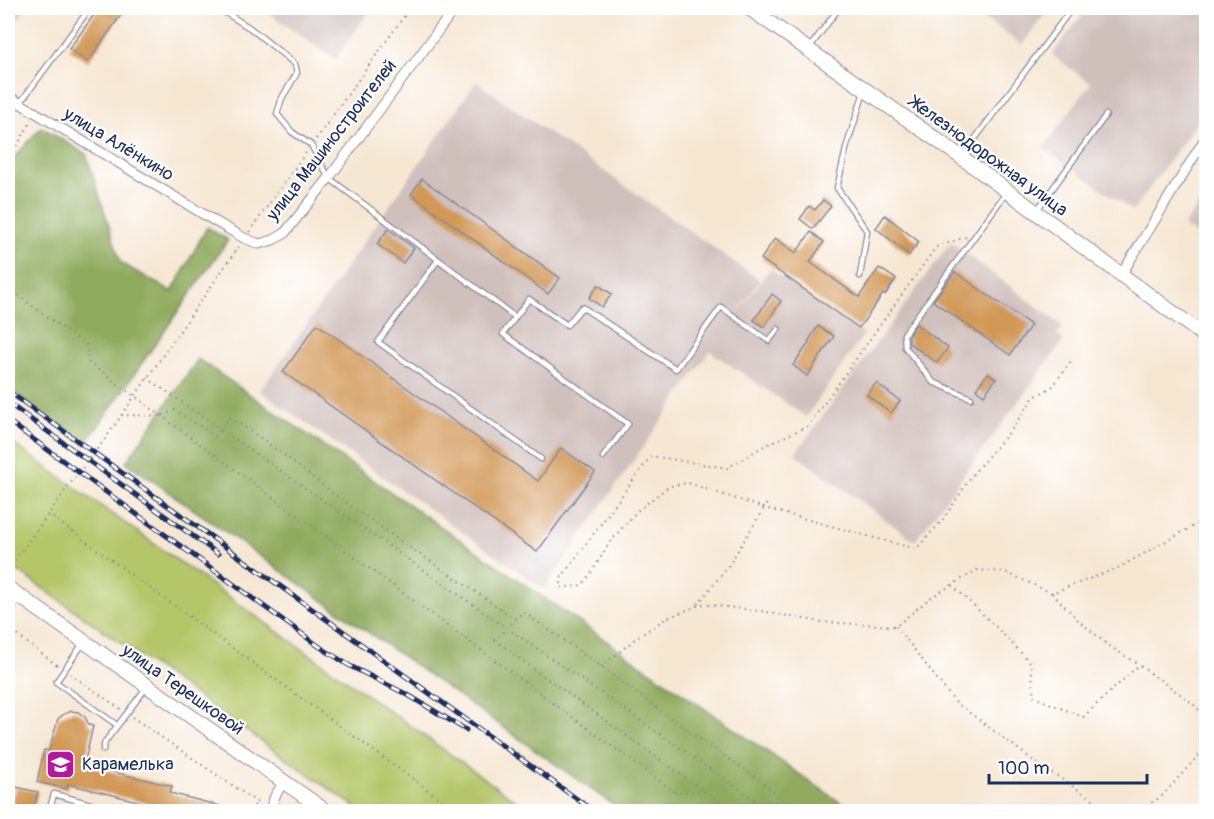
<svg xmlns="http://www.w3.org/2000/svg" width="1214" height="819" font-family="Pangolin,sans-serif">
	<rect width="100%" height="100%" fill="#fff"/>
	<filter id="ink" filterUnits="userSpaceOnUse"><feTurbulence type="fractalNoise" baseFrequency=".0167" numOctaves="2"/><feDisplacementMap in="SourceGraphic" scale="12" xChannelSelector="R" yChannelSelector="G"/><feConvolveMatrix kernelMatrix="1 2 1 2 8 2 1 2 1" color-interpolation-filters="sRGB"/></filter>
	<filter id="wash" filterUnits="userSpaceOnUse"><feTurbulence type="fractalNoise" baseFrequency=".008" numOctaves="4" result="noise"/><feDisplacementMap in="SourceGraphic" scale="24" xChannelSelector="R" yChannelSelector="G"/><feGaussianBlur stdDeviation="1.35" result="paint"/><feColorMatrix in="noise" values="0 0 0 0 0 0 0 0 0 0 0 0 0 0 0 0 0 1.4 0 .05"/><feComposite in="paint" operator="in"/></filter>
	<g filter="url(#wash)">
		<rect width="100%" height="100%" fill="#f6e7d3"/>
		<path fill="#d0c0bc" d="M8,8H26L8,35Z
			M261,8H372L335,59Z
			M970,8H1049L1022,45Z
			M1087,8H1206V110L1133,211L1043,148L1091,83L1052,55Z
			M476,82L760,280L732,320L770,269L864,334L806,417L710,351L544,589L260,391Z
			M1206,193V242L1184,226Z
			M951,242L1064,327L1057,335L1064,340L915,541L795,454Z"/>
		<path fill="#b5c669" stroke="#687a64" stroke-width="1.5" d="M8,440L70,484L530,811H361L8,564Z"/>
		<path fill="#90ab5d" stroke="#566d5e" stroke-width="1.5" d="M41,127L86,154L121,263L172,292L207,227L228,240L85,445L8,388V165Z
			M198,359L853,811H622L126,462Z"/>
		<g id="blocks">
			<path fill="#d29857" d="M99,8H126L88,62L69,49Z
				M422,179L560,278L548,294L411,194Z
				M823,200L831,206L813,229L800,219L809,206L815,210Z
				M885,215L919,242L909,255L876,228Z
				M388,229L414,248L403,263L377,244Z
				M811,232L824,242L810,262L859,297L879,268L896,279L885,295L883,294L859,328L761,259L775,238L796,253Z
				M955,272L1031,325L1010,355L933,301Z
				M598,285L612,294L602,307L589,298Z
				M772,294L781,301L764,327L754,320Z
				M317,324L538,481L561,448L595,472L537,552L283,372Z
				M916,324L948,348L937,363L909,343V335Z
				M818,326L834,336L807,376L793,365L809,343L808,342Z
				M988,373L996,379L984,395L976,389Z
				M876,383L900,401L891,413L867,395Z
				M72,711L78,712L85,717L89,725L93,726L84,765L172,786L170,793L232,809L231,812H165L166,808L68,784L67,789L37,782L44,750L49,751L58,719L64,714Z
				M16,787L38,792L33,812H10Z"/>
		</g>
	</g>
	<g filter="url(#ink)">
		<use href="#blocks" fill-opacity="0" stroke="#888b98" stroke-width="1.5"/>
		<g fill="none" stroke-linecap="round" stroke-linejoin="round">
			<defs>
				<path id="lane" d="M218,8L250,28L295,64L297,73L282,98L277,114L292,132L311,145L329,178L515,317
					M810,47L839,8
					M20,103L90,8
					M963,155L1072,8
					M1037,210L1106,115
					M438,260L378,342L541,459
					M860,276L867,231L837,188L847,145L864,92
					M971,398L933,382L905,347L904,334L1006,193
					M603,457L628,424L503,334L529,299L567,325L582,307L676,369L721,307L769,341L778,329
					M84,642L56,682L117,725
					M103,750L105,742L146,688
					M49,812L54,794L120,812"/>
				<path id="street" d="M8,96L213,220L244,238L259,244L273,240L284,234L329,178L455,8
					M1121,275L1206,137
					M8,610L19,595
					M269,812L275,796L284,781"/>
				<path id="secondary" d="M749,8L961,157L1206,337
					M8,588L327,812"/>
			</defs>
			<use href="#lane" stroke="#888b98" stroke-width="7"/>
			<use href="#street" stroke="#888b98" stroke-width="11"/>
			<use href="#secondary" stroke="#888b98" stroke-width="16"/>
			<path stroke="#888b98" stroke-width="2" stroke-dasharray="1.5 4.5" stroke-linecap="butt" d="M316,139L410,8
				M8,162L32,120
				M249,232L307,151
				M966,237L936,247L808,426L764,446L727,468L651,456L561,578V588L582,585L590,575L610,542L637,511L669,486L688,483L764,508L916,549L942,521L973,474L1012,429L1033,398L1053,386L1071,361
				M8,288L86,345L88,362L676,793L705,792L735,812
				M147,378L772,812
				M121,415L161,416L175,410L215,436L230,418C267,440 300,468 334,494C394,537 455,578 516,619
				M48,514L458,812
				M8,570L70,484L105,439L239,246
				M952,585L991,622L1031,663L1034,697L1083,717L1139,665L1191,702L1206,717
				M1052,593L1079,621L1108,645L1139,665
				M698,604L729,565L769,500
				M896,626L954,701L1038,764L1113,812
				M8,628L58,666
				M601,667L635,639L665,619L702,604L760,611L821,622L896,626L930,598L977,570L1005,572L1052,593L1118,568L1206,519
				M70,674L122,710
				M132,717L261,805
				M705,792L542,675L495,640L523,612L592,660L689,732L753,775L788,803L786,812
				M789,803L801,812
				M253,812L255,802
				M1136,812L1161,797L1206,747"/>
			<use href="#lane" stroke="#fff" stroke-width="4.5"/>
			<use href="#street" stroke="#fff" stroke-width="9"/>
			<use href="#secondary" stroke="#fff" stroke-width="14"/>
			<defs>
				<path id="rail" d="M8,391L588,807
					M8,403L218,554
					M8,421L320,647L350,666L408,695L466,730"/>
			</defs>
			<use href="#rail" stroke="#1b2f5e" stroke-width="5"/>
			<use href="#rail" stroke="#fff" stroke-width="3" stroke-dasharray="9" stroke-linecap="butt"/>
		</g>
	</g>
	<defs>
		<symbol id="school-square" viewBox="-11 -11 22 22"><rect x="-9" y="-9" width="18" height="18" rx="4" fill="#b5179e" stroke="#fff"/><path d="M0-5L7-2L0 1L-7-2ZM-4 1L0 2.5L4 1V4Q0 6-4 4Z" fill="#fff"/></symbol>
	</defs>
	<g fill-rule="evenodd">
		<use href="#school-square" x="44" y="748" width="33" height="33"/>
	</g>
	<g text-anchor="middle" stroke-width="4.5" stroke-linejoin="round" paint-order="stroke">
		<g font-size="18" fill="#1b2f5e" stroke="#fff">
			<text transform="translate(331 140) rotate(-52)" y="6">улица Машиностроителей</text>
			<text transform="translate(119 144) rotate(31)" y="6">улица Алёнкино</text>
			<text transform="translate(989 156) rotate(36)" y="6">Железнодорожная улица</text>
			<text transform="translate(183 689) rotate(35)" y="6">улица Терешковой</text>
		</g>
		<g font-size="18" fill="#1b2f5e" stroke="#fff" text-anchor="start">
			<text x="82" y="770">Карамелька</text>
		</g>
	</g>
	<rect width="1214" height="819" fill="none" stroke="#fff" stroke-width="30"/>
	<path d="M989 774v9h158v-9" fill="none" stroke="#1b2f5e" stroke-width="3"/>
	<text x="998" y="774" font-size="18" fill="#1b2f5e" stroke="#ffffff" stroke-width="4.5" paint-order="stroke">100 m</text>
</svg>
